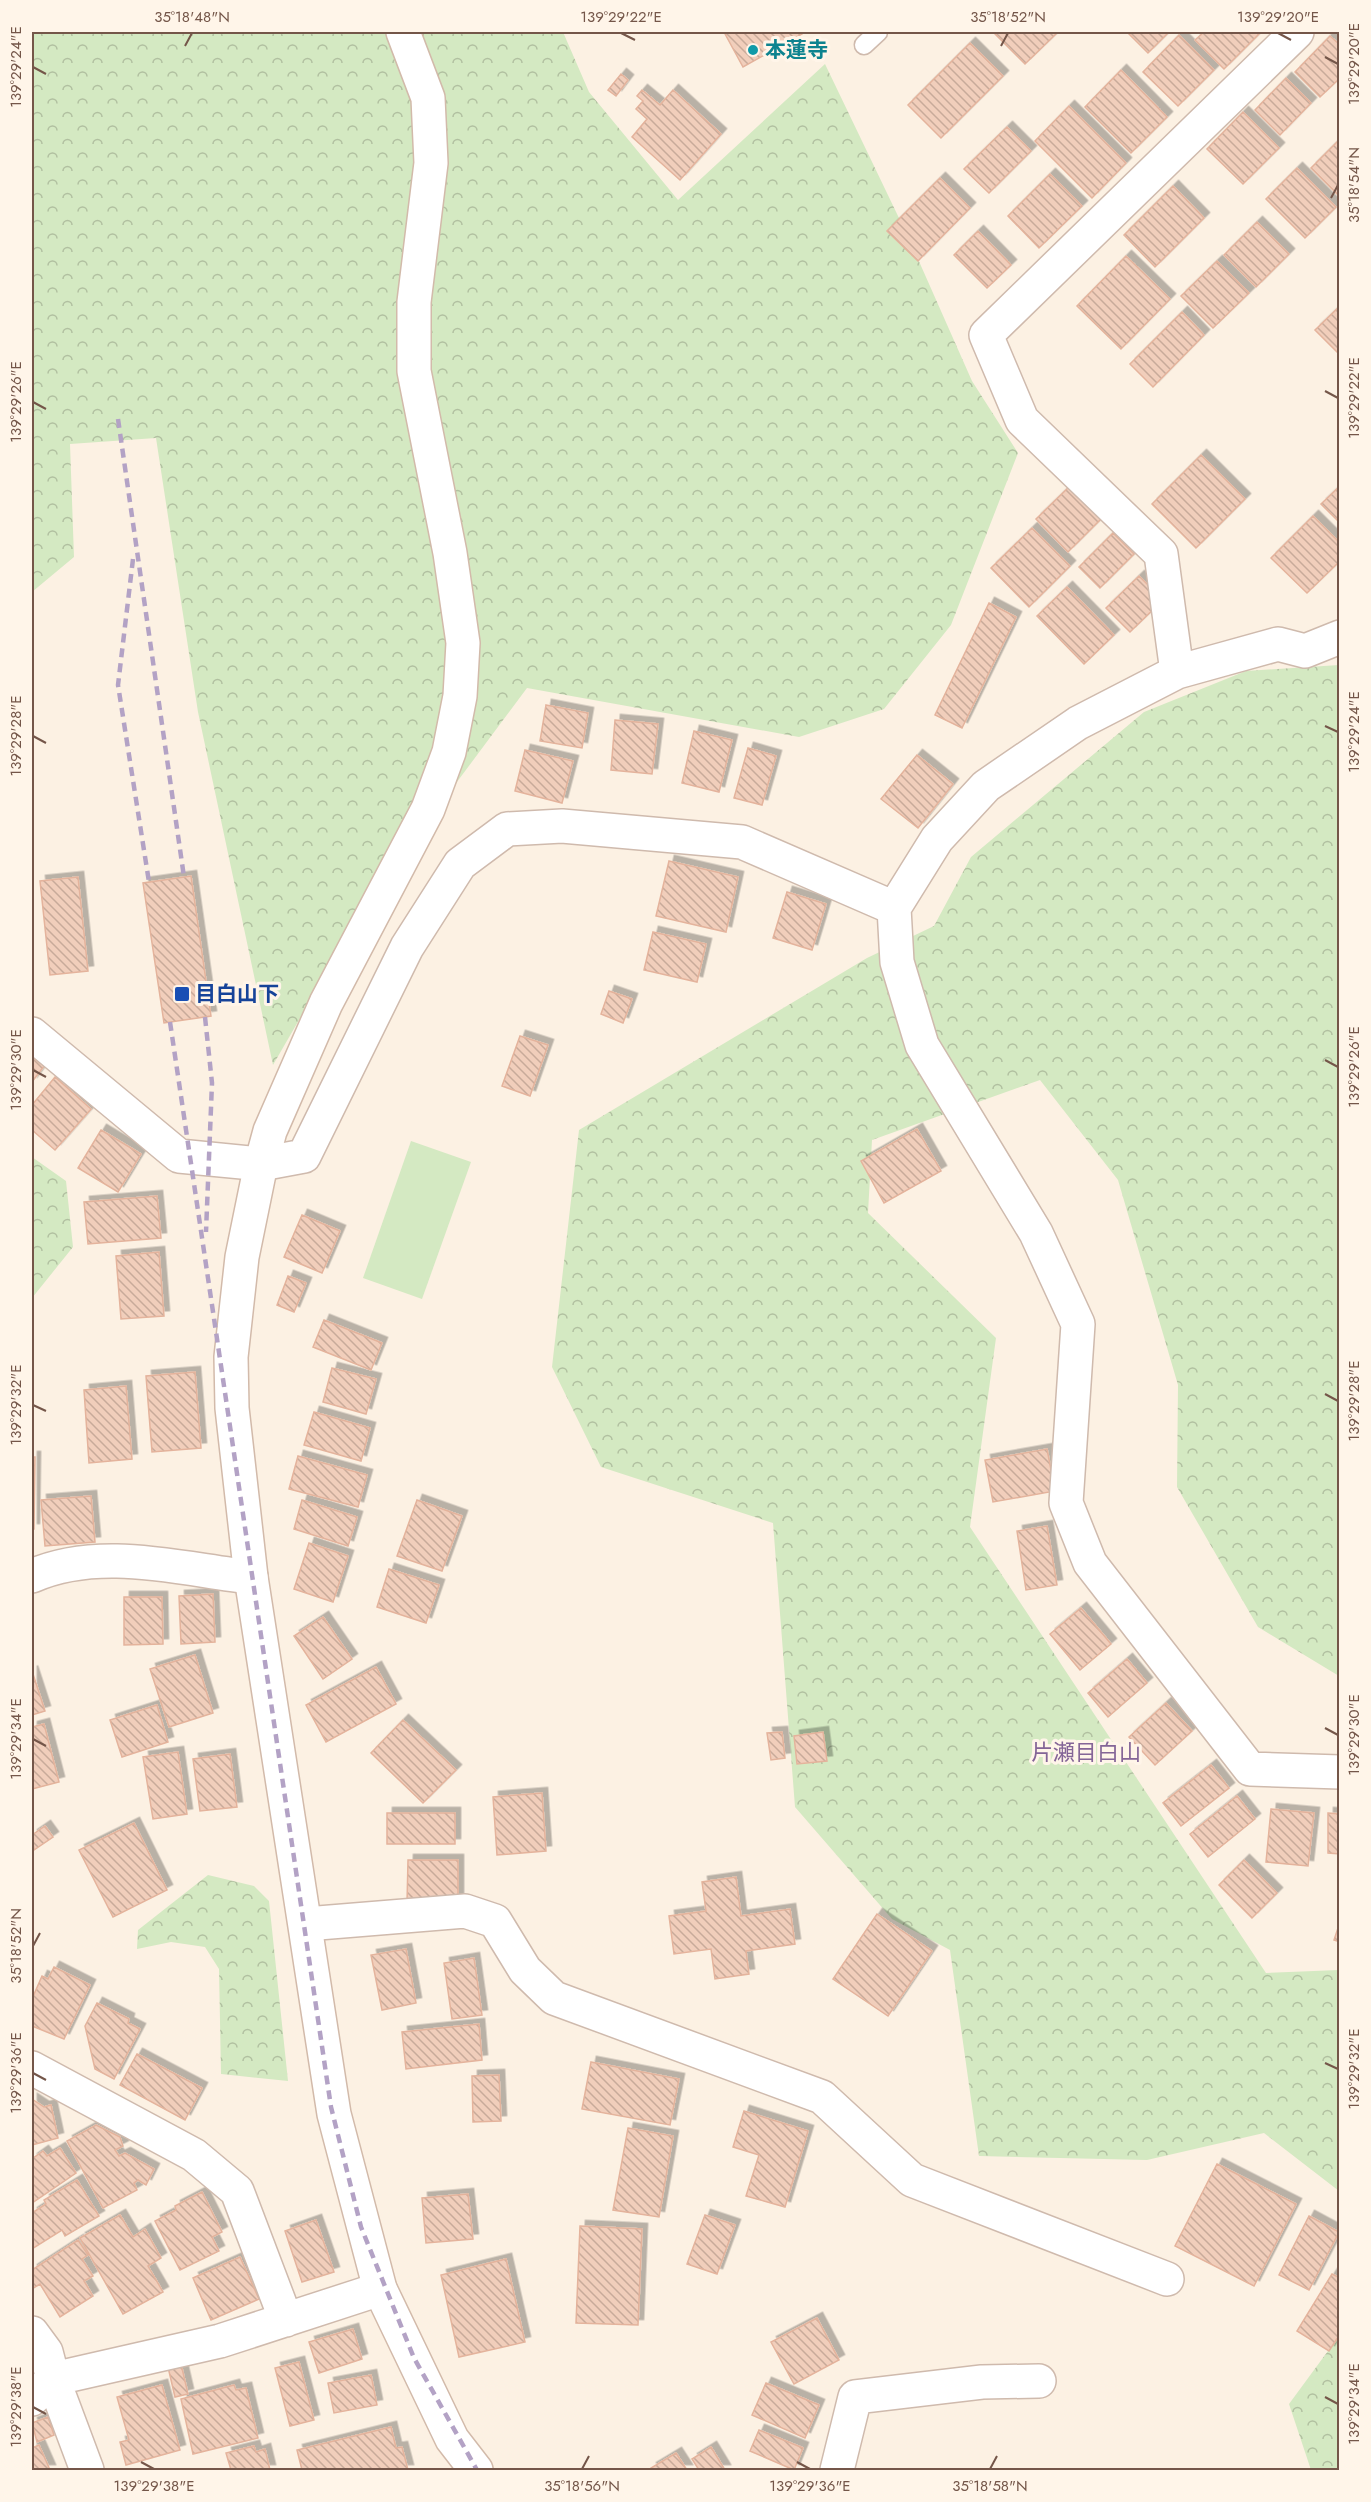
<svg xmlns="http://www.w3.org/2000/svg" width="1371" height="2502" font-family="Jost,'Noto Sans JP',sans-serif">
	<defs>
		<pattern id="forest-crowns" width="20" height="18" patternUnits="userSpaceOnUse" patternTransform="scale(1.5)"><rect width="20" height="18" fill="#d4e9c2"/><path d="M2 6a3 3 0 1 1 6 0M12 15a3 3 0 1 1 6 0" fill="none" stroke="#b1c0a0"/></pattern>
		<pattern id="building-back-hatch" width="6" height="6" patternUnits="userSpaceOnUse" patternTransform="scale(1.5)"><rect width="6" height="6" fill="#f1cebb"/><path d="M-1 5l2 2M0 0l6 6M5-1l2 2" fill="none" stroke="#c8aa9a"/></pattern>
		<filter id="shadow"><feDropShadow dx="5.5" dy="-5.5" stdDeviation="0" flood-color="#0004"/></filter>
	</defs>
	<rect width="100%" height="100%" fill="#fcf1e3"/>
	<path fill="url(#forest-crowns)" d="M32,32H563L589,92L678,200L825,64L910,241L972,381L1018,453L951,625L884,709L799,737L527,688L366,904L273,1065L198,712L156,438L70,444L74,557L32,592Z
		M1339,665V1676L1258,1627L1177,1487L1178,1385L1118,1180L1040,1080L872,1140L868,1213L996,1338L970,1527L1266,1973L1339,1970V2191L1264,2133L1147,2160L979,2156L950,1950L892,1919L795,1807L773,1523L601,1467L552,1367L579,1130L867,958L934,926L971,857L1144,712L1246,671Z
		M32,1157L66,1181L73,1247L32,1298Z
		M208,1875L254,1886L269,1901L288,2081L221,2074L219,1969L205,1947L171,1942L137,1949L138,1930Z
		M1339,2336V2470H1311L1289,2404Z"/>
	<path fill="#d4e9c2" d="M411,1141L471,1162L422,1299L363,1278Z"/>
	<path fill="url(#building-back-hatch)" stroke="#e4b39c" stroke-width="1.5" filter="url(#shadow)" d="M724,32H801L802,34L743,67Z
		M996,32H1058L1025,64L994,33Z
		M1127,32H1167L1168,33L1148,53Z
		M1204,32H1261L1224,69L1195,40Z
		M1179,35L1214,70L1178,106L1143,72Z
		M1330,36L1340,45V78L1320,97L1295,72Z
		M970,43L1003,76L941,138L908,105Z
		M1121,70L1167,117L1131,153L1085,107Z
		M621,74L628,80L616,96L608,90Z
		M1286,78L1311,103L1280,135L1255,110Z
		M642,90L660,105L673,90L721,134L680,180L632,137L647,119L636,109L643,101L637,96Z
		M1069,106L1126,163L1092,198L1035,141Z
		M1243,112L1279,148L1243,184L1207,149Z
		M1007,127L1031,151L989,193L964,169Z
		M1340,139V197L1311,168Z
		M1297,168L1336,207L1305,238L1266,199Z
		M1050,174L1082,206L1039,248L1008,216Z
		M940,178L970,208L918,261L887,231Z
		M1173,186L1204,218L1155,267L1124,235Z
		M1257,222L1289,254L1256,287L1224,255Z
		M978,231L1011,265L987,288L954,255Z
		M1126,256L1170,299L1121,349L1077,306Z
		M1217,261L1249,293L1213,328L1181,296Z
		M1340,306V355L1315,330Z
		M1182,312L1204,335L1153,387L1130,364Z
		M1201,455L1245,499L1196,548L1152,504Z
		M1070,486L1102,518L1068,552L1036,519Z
		M1340,486V523L1321,504Z
		M1313,516L1340,543V561L1307,593L1271,558Z
		M1032,528L1070,566L1029,607L991,568Z
		M1113,533L1134,554L1100,588L1079,567Z
		M1139,576L1163,600L1130,632L1106,608Z
		M1067,587L1114,635L1084,664L1037,616Z
		M989,603L1016,617L962,728L935,715Z
		M546,705L588,713L582,748L540,741Z
		M615,720L658,724L652,774L611,770Z
		M694,731L732,740L719,792L682,783Z
		M748,748L776,756L762,805L734,798Z
		M525,750L573,761L562,803L515,791Z
		M917,755L953,784L918,828L881,799Z
		M669,861L738,877L726,932L656,916Z
		M191,876L211,1016L164,1023L143,883Z
		M78,877L88,971L50,975L40,881Z
		M787,892L826,904L812,950L773,938Z
		M653,932L706,944L697,982L644,970Z
		M609,991L632,999L623,1023L601,1014Z
		M520,1036L548,1045L530,1096L502,1086Z
		M32,1057L44,1066L32,1082Z
		M55,1077L91,1109L55,1150L32,1130V1105Z
		M917,1129L941,1171L884,1203L861,1161Z
		M101,1130L141,1154L118,1192L78,1168Z
		M157,1196L161,1238L88,1244L84,1202Z
		M302,1215L340,1231L322,1273L284,1257Z
		M159,1252L164,1316L121,1319L116,1256Z
		M288,1276L306,1283L294,1312L277,1305Z
		M324,1320L382,1343L371,1370L313,1347Z
		M332,1368L376,1379L366,1414L323,1402Z
		M195,1372L201,1448L152,1452L146,1376Z
		M126,1386L132,1459L89,1463L84,1390Z
		M314,1412L370,1428L361,1461L304,1445Z
		M1047,1449L1055,1491L993,1502L985,1460Z
		M298,1456L367,1475L358,1507L289,1489Z
		M32,1457H35L34,1529H32Z
		M91,1496L95,1542L45,1546L41,1500Z
		M302,1500L357,1517L348,1546L294,1529Z
		M417,1500L462,1516L442,1571L397,1556Z
		M1047,1526L1057,1585L1026,1590L1017,1531Z
		M309,1543L348,1556L333,1602L294,1589Z
		M389,1569L439,1585L426,1623L377,1607Z
		M213,1594L215,1642L181,1644L179,1596Z
		M124,1597H162L163,1644L124,1645Z
		M1081,1608L1111,1644L1080,1670L1050,1634Z
		M323,1617L352,1659L323,1679L294,1636Z
		M195,1655L213,1713L169,1727L150,1669Z
		M1127,1659L1147,1683L1108,1717L1088,1693Z
		M376,1667L396,1704L326,1742L306,1705Z
		M32,1671L45,1711L32,1715Z
		M1166,1703L1192,1731L1155,1765L1129,1737Z
		M157,1705L168,1742L122,1757L110,1720Z
		M403,1720L456,1770L423,1803L371,1753Z
		M44,1724L59,1782L32,1789V1727Z
		M782,1732L785,1758L771,1760L767,1733Z
		M823,1732L827,1761L797,1764L794,1736Z
		M178,1752L187,1814L153,1819L143,1757Z
		M230,1754L237,1807L200,1811L193,1759Z
		M1211,1765L1229,1788L1181,1826L1163,1803Z
		M542,1793L546,1851L497,1855L493,1797Z
		M1237,1796L1255,1819L1208,1857L1190,1834Z
		M1271,1809L1314,1813L1308,1866L1266,1862Z
		M387,1813H455V1844H387Z
		M1328,1813L1340,1814V1854L1328,1853Z
		M134,1823L167,1890L113,1917L79,1850Z
		M45,1826L53,1837L34,1850L32,1835Z
		M408,1860H458V1904L407,1903Z
		M1244,1860L1277,1893L1252,1918L1219,1885Z
		M736,1877L741,1916L790,1909L795,1944L746,1951L749,1974L715,1979L711,1949L674,1954L669,1916L706,1911L702,1882Z
		M877,1914L932,1951L888,2016L833,1979Z
		M1340,1922V1942L1334,1940Z
		M406,1949L416,2003L382,2010L371,1955Z
		M474,1958L482,2015L452,2019L444,1963Z
		M54,1967L90,1985L64,2039L32,2026V1999L42,1976L48,1979Z
		M97,2003L129,2019L128,2023L140,2029L114,2079L95,2069L85,2026Z
		M479,2024L482,2060L406,2069L402,2032Z
		M137,2054L202,2088L185,2120L120,2085Z
		M591,2062L679,2079L670,2125L582,2109Z
		M499,2075L501,2121L473,2122L472,2076Z
		M32,2099L44,2107L51,2105L58,2138L32,2145Z
		M744,2111L808,2131L785,2207L746,2196L759,2155L733,2147Z
		M96,2125L120,2137L123,2146L115,2150L119,2156L125,2153L154,2169L146,2185L138,2180L134,2183L137,2190L103,2208L67,2141Z
		M628,2128L673,2136L659,2217L613,2210Z
		M60,2148L76,2173L32,2203V2159L43,2151L47,2156Z
		M1217,2164L1296,2204L1254,2286L1175,2246Z
		M77,2180L99,2216L65,2236L62,2230L32,2249V2213L46,2204L44,2200Z
		M202,2192L222,2232L212,2237L219,2251L180,2270L155,2221L176,2210L175,2206Z
		M468,2194L473,2239L426,2243L422,2198Z
		M120,2215L133,2237L145,2229L161,2258L148,2266L163,2292L123,2314L80,2238Z
		M705,2215L735,2225L717,2274L687,2264Z
		M1309,2216L1339,2232L1309,2290L1279,2275Z
		M316,2220L334,2272L302,2282L285,2231Z
		M580,2226L642,2229L638,2325L576,2323Z
		M78,2240L88,2255L82,2259L93,2276L84,2281L93,2296L60,2317L40,2284L32,2289V2270Z
		M240,2257L259,2299L211,2320L193,2278Z
		M506,2259L525,2342L459,2357L441,2275Z
		M1332,2274L1340,2278V2334L1329,2351L1297,2331Z
		M817,2318L839,2360L794,2384L771,2342Z
		M353,2329L362,2359L319,2373L309,2342Z
		M299,2362L314,2420L290,2426L275,2368Z
		M181,2364L188,2394L175,2397L168,2367Z
		M371,2375L377,2405L334,2413L328,2383Z
		M766,2383L819,2405L805,2438L752,2415Z
		M162,2385L180,2450L126,2465L120,2442L129,2440L117,2397Z
		M234,2385L236,2390L246,2388L258,2438L193,2454L181,2399Z
		M48,2417L54,2435L37,2442L32,2423Z
		M391,2427L396,2448L402,2447L408,2470H302L297,2450Z
		M759,2430L803,2448L794,2470L750,2451Z
		M39,2445L50,2470H32V2448Z
		M254,2446L256,2452L265,2449L270,2470H231L226,2453Z
		M711,2447L725,2470H699L692,2459Z
		M676,2453L687,2470H652L651,2468Z"/>
	<g fill="none" stroke-linecap="round" stroke-linejoin="round">
		<defs>
			<path id="lane" d="M864,45L878,32"/>
			<path id="street" d="M1340,637L1305,651L1278,644L1177,672L1078,723L986,786L937,839L894,908L897,962L922,1045L1036,1233L1078,1324L1066,1503L1090,1563L1250,1769L1340,1772
				M1177,672L1161,554L1022,420L986,335L1297,32
				M32,1034L179,1156L261,1164L304,1156L407,947L460,864L507,829L562,826L742,842L894,908
				M32,1576C100,1546 180,1569 251,1577
				M306,1924L465,1911L495,1921L525,1970L554,1998L822,2097L912,2180L1167,2279
				M32,2068L194,2155L237,2191L286,2320
				M32,2333L46,2352L53,2379L87,2470
				M32,2399L53,2379L220,2341L380,2289
				M837,2470L855,2397L982,2382L1039,2381"/>
			<path id="secondary" d="M403,32L428,98L431,163L414,302V371L450,553L463,643L460,696L449,752L428,809L326,1003L270,1131L261,1164L242,1257L231,1357L232,1408L251,1577L334,2114L380,2289L452,2439L476,2470"/>
		</defs>
		<use href="#lane" stroke="#cfbaad" stroke-width="21"/>
		<use href="#street" stroke="#cfbaad" stroke-width="36"/>
		<use href="#secondary" stroke="#d2baaa" stroke-width="36"/>
		<use href="#lane" stroke="#fff" stroke-width="18"/>
		<use href="#street" stroke="#fff" stroke-width="33"/>
		<use href="#secondary" stroke="#fff" stroke-width="33"/>
		<path stroke="#b3a2c5" stroke-width="4.5" stroke-dasharray="9 6" stroke-linecap="butt" d="M118,419L184,877
			M133,559L118,685L149,882
			M205,1017L212,1083L206,1232
			M170,1022L331,2107L361,2227L414,2358L477,2470"/>
	</g>
	<path fill="none" stroke="#745649" stroke-width="2" d="M621,33L635,40M1278,33L1291,40M185,46L192,33M1001,46L1008,33M1325,57L1338,64M33,67L46,74M1331,198L1338,185M1325,391L1338,398M33,402L46,409M1325,726L1338,732M33,736L46,743M1325,1060L1338,1067M33,1070L46,1077M1325,1394L1338,1401M33,1405L46,1411M1325,1728L1338,1735M33,1739L46,1746M33,1946L40,1933M1325,2063L1338,2069M33,2073L46,2080M1325,2397L1338,2404M33,2407L46,2414M141,2462L154,2469M797,2462L810,2469M582,2469L589,2456M990,2469L997,2456"/>
	<circle fill="#0f9aa8" stroke="#fff5e9" stroke-width="2" cx="753" cy="50" r="6"/>
	<rect fill="#1a4fb4" stroke="#fff5e9" stroke-width="2" x="174" y="986" width="16" height="16" rx="3"/>
	<g text-anchor="middle" stroke-width="6" stroke-linejoin="round" paint-order="stroke">
		<g font-size="21" font-weight="bold" fill="#0d838f" stroke="#fff5e9" text-anchor="start">
			<text x="765" y="57">本蓮寺</text>
		</g>
		<g font-size="21" font-weight="bold" fill="#164399" stroke="#fff5e9" text-anchor="start">
			<text x="195" y="1001">目白山下</text>
		</g>
		<g font-size="22" fill="#846597" stroke="#fff5e9">
			<text x="1086" y="1760">片瀬目白山</text>
		</g>
	</g>
	<rect width="1371" height="2502" fill="none" stroke="#fff5e9" stroke-width="66"/>
	<rect x="33" y="33" width="1305" height="2436" fill="none" stroke="#745649" stroke-width="2"/>
	<g font-size="15" text-anchor="middle" fill="#745649">
		<text x="192" y="22">35°18'48"N</text>
		<text x="621" y="22">139°29'22"E</text>
		<text x="1008" y="22">35°18'52"N</text>
		<text x="1278" y="22">139°29'20"E</text>
		<text transform="translate(1354 64) rotate(-90)" y="5">139°29'20"E</text>
		<text transform="translate(16 67) rotate(-90)" y="5">139°29'24"E</text>
		<text transform="translate(1354 185) rotate(-90)" y="5">35°18'54"N</text>
		<text transform="translate(1354 398) rotate(-90)" y="5">139°29'22"E</text>
		<text transform="translate(16 402) rotate(-90)" y="5">139°29'26"E</text>
		<text transform="translate(1354 732) rotate(-90)" y="5">139°29'24"E</text>
		<text transform="translate(16 736) rotate(-90)" y="5">139°29'28"E</text>
		<text transform="translate(1354 1067) rotate(-90)" y="5">139°29'26"E</text>
		<text transform="translate(16 1070) rotate(-90)" y="5">139°29'30"E</text>
		<text transform="translate(1354 1401) rotate(-90)" y="5">139°29'28"E</text>
		<text transform="translate(16 1405) rotate(-90)" y="5">139°29'32"E</text>
		<text transform="translate(1354 1735) rotate(-90)" y="5">139°29'30"E</text>
		<text transform="translate(16 1739) rotate(-90)" y="5">139°29'34"E</text>
		<text transform="translate(16 1946) rotate(-90)" y="5">35°18'52"N</text>
		<text transform="translate(1354 2069) rotate(-90)" y="5">139°29'32"E</text>
		<text transform="translate(16 2073) rotate(-90)" y="5">139°29'36"E</text>
		<text transform="translate(1354 2404) rotate(-90)" y="5">139°29'34"E</text>
		<text transform="translate(16 2407) rotate(-90)" y="5">139°29'38"E</text>
		<text x="154" y="2491">139°29'38"E</text>
		<text x="582" y="2491">35°18'56"N</text>
		<text x="810" y="2491">139°29'36"E</text>
		<text x="990" y="2491">35°18'58"N</text>
	</g>
</svg>
